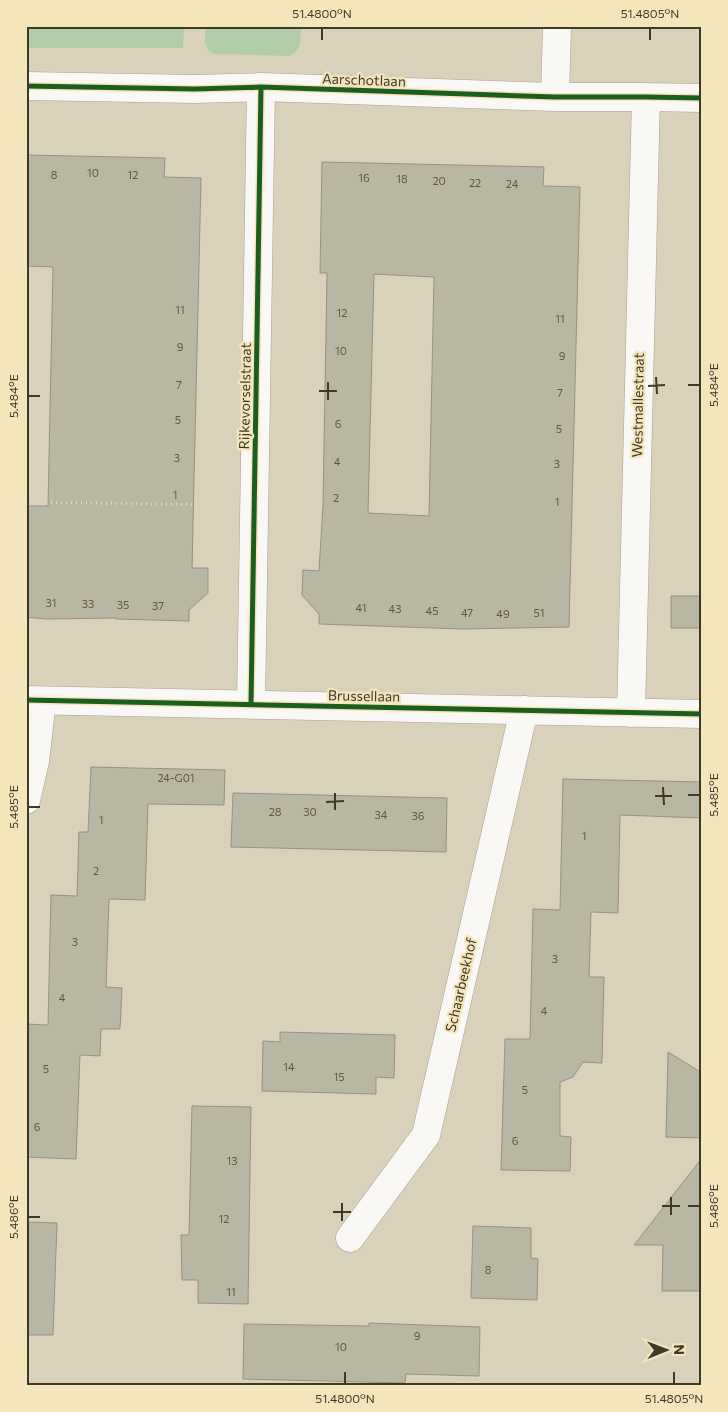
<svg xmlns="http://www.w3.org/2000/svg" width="728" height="1412" font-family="Commissioner,sans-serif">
	<rect width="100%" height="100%" fill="#dad1bb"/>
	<path fill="#b1cda9" d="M26,26H184L183,48H26Z
		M205,26H301C300,40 303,49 289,56L214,54L208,50L205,42Z"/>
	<path fill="#bab6a4" stroke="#969281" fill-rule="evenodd" d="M26,155L165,158L164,177L201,178L192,568H208V593L189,610V621L116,619L117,618L46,619L26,617V506H48L53,267L26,266Z
		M322,162L544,167L543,186L580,187L569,627L462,629L319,624V614L302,595L303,570L319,571L323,505L327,273H320ZM374,274L434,277L429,516L368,513Z
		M671,596H702V628H671Z
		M91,767L225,770L224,805L148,804L145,900L109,899L106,987L122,988L120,1029H101L100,1056L80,1055L76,1159L26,1157V1024L48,1025L51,895L77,896L79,832H88Z
		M563,779L702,782V818L620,815L618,913L591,912L589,977H604L602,1063L583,1062L573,1077L560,1082V1136L571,1137L570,1171L501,1170L505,1039H530L533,909L560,910Z
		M233,793L447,798L446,852L231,847Z
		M280,1032L395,1035L394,1078L376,1077V1094L262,1091L263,1041L280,1042Z
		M668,1052L702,1073V1138L666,1137Z
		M192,1106L251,1107L248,1304L198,1303V1280H182L181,1235H189Z
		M702,1158V1291H662L663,1245H634Z
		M26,1222L57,1223L53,1335H26Z
		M473,1226L531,1228V1258L538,1259L537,1300L471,1298Z
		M369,1323L480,1327L479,1376L406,1374L405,1383L243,1379L244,1324L369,1326Z"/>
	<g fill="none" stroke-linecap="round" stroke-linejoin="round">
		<defs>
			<path id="minor" d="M26,86L195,89L261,87L555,97H646L702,98
				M555,97L557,26
				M26,700L702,714
				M251,705L261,87
				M631,713L646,97
				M26,800L35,761L42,701
				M350,1238L426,1135L524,710"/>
		</defs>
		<use href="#minor" stroke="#a6a08e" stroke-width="29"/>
		<path stroke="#dbd8d0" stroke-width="3" stroke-dasharray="1 4" stroke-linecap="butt" d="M26,502L221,505"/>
		<use href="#minor" stroke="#f9f8f5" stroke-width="28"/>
		<defs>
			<path id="cycleway" d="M26,86L195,89L261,87L555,97H646L702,98
				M26,700L702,714
				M251,705L261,87"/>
		</defs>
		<use href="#cycleway" stroke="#f5e5bb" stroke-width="8"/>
		<use href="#cycleway" stroke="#1b5e20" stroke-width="5"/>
	</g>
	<path fill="none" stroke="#3f3928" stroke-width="2" d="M322,28V40M650,28V40M656,377L657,394M328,382V400M688,385H700M648,386L665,385M319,391H337M28,396H40M663,787L664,805M335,793V810M688,795H700M655,796H672M326,802L344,801M28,807H40M671,1197V1215M342,1203V1221M662,1206H680M688,1206H700M333,1212H351M28,1217H40M345,1372V1384M674,1372V1384"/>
	<g text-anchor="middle" stroke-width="4.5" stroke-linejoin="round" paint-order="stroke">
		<g font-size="11" fill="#5e5847">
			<text x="93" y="177">10</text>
			<text x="54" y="179">8</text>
			<text x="133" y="179">12</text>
			<text x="364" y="182">16</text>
			<text x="402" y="183">18</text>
			<text x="439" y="185">20</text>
			<text x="475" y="187">22</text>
			<text x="512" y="188">24</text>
			<text x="180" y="314">11</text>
			<text x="342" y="317">12</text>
			<text x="560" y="323">11</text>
			<text x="180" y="351">9</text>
			<text x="341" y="355">10</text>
			<text x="562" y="360">9</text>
			<text x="179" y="389">7</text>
			<text x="560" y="397">7</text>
			<text x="178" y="424">5</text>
			<text x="338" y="428">6</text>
			<text x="559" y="433">5</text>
			<text x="177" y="462">3</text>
			<text x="337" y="466">4</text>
			<text x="557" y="468">3</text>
			<text x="175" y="499">1</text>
			<text x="336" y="502">2</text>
			<text x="557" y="506">1</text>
			<text x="51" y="607">31</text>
			<text x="88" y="608">33</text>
			<text x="123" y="609">35</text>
			<text x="158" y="610">37</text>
			<text x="361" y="612">41</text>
			<text x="395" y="613">43</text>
			<text x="432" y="615">45</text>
			<text x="467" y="617">47</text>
			<text x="539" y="617">51</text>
			<text x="503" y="618">49</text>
			<text x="176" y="782">24-G01</text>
			<text x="275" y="816">28</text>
			<text x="310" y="816">30</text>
			<text x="381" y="819">34</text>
			<text x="418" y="820">36</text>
			<text x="101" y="824">1</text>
			<text x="584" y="840">1</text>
			<text x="96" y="875">2</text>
			<text x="75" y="946">3</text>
			<text x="555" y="963">3</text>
			<text x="62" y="1002">4</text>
			<text x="544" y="1015">4</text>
			<text x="289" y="1071">14</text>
			<text x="46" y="1073">5</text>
			<text x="339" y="1081">15</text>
			<text x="525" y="1094">5</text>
			<text x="37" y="1131">6</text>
			<text x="515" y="1145">6</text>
			<text x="232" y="1165">13</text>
			<text x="224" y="1223">12</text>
			<text x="488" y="1274">8</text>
			<text x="231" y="1296">11</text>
			<text x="417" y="1340">9</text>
			<text x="341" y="1351">10</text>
		</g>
		<g font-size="14" fill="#3f3928" stroke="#f5e5bb">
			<text transform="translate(364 80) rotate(2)" y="5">Aarschotlaan</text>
			<text transform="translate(245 396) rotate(-89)" y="5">Rijkevorselstraat</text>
			<text transform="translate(638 405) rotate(-89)" y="5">Westmallestraat</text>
			<text transform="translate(364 696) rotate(1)" y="5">Brussellaan</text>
			<text transform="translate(461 985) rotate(-77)" y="5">Schaarbeekhof</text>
		</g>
	</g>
	<rect width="728" height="1412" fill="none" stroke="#f5e5bb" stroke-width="55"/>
	<g transform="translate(666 1350) rotate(89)" stroke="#f5e5bb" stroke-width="4" paint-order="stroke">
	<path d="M0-4L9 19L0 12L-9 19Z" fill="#3f3928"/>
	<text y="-8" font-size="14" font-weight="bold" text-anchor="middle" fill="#3f3928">N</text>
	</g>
	<rect x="28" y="28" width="672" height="1356" fill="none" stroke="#3f3928" stroke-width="2"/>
	<g font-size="12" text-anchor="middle" fill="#3f3928">
		<text x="322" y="18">51.4800°N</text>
		<text x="650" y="18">51.4805°N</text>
		<text transform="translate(714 385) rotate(-90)" y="4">5.484°E</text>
		<text transform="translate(14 396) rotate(-90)" y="4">5.484°E</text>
		<text transform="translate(714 795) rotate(-90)" y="4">5.485°E</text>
		<text transform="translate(14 807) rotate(-90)" y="4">5.485°E</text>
		<text transform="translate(714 1206) rotate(-90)" y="4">5.486°E</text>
		<text transform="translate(14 1217) rotate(-90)" y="4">5.486°E</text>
		<text x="345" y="1403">51.4800°N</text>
		<text x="674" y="1403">51.4805°N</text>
	</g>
</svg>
